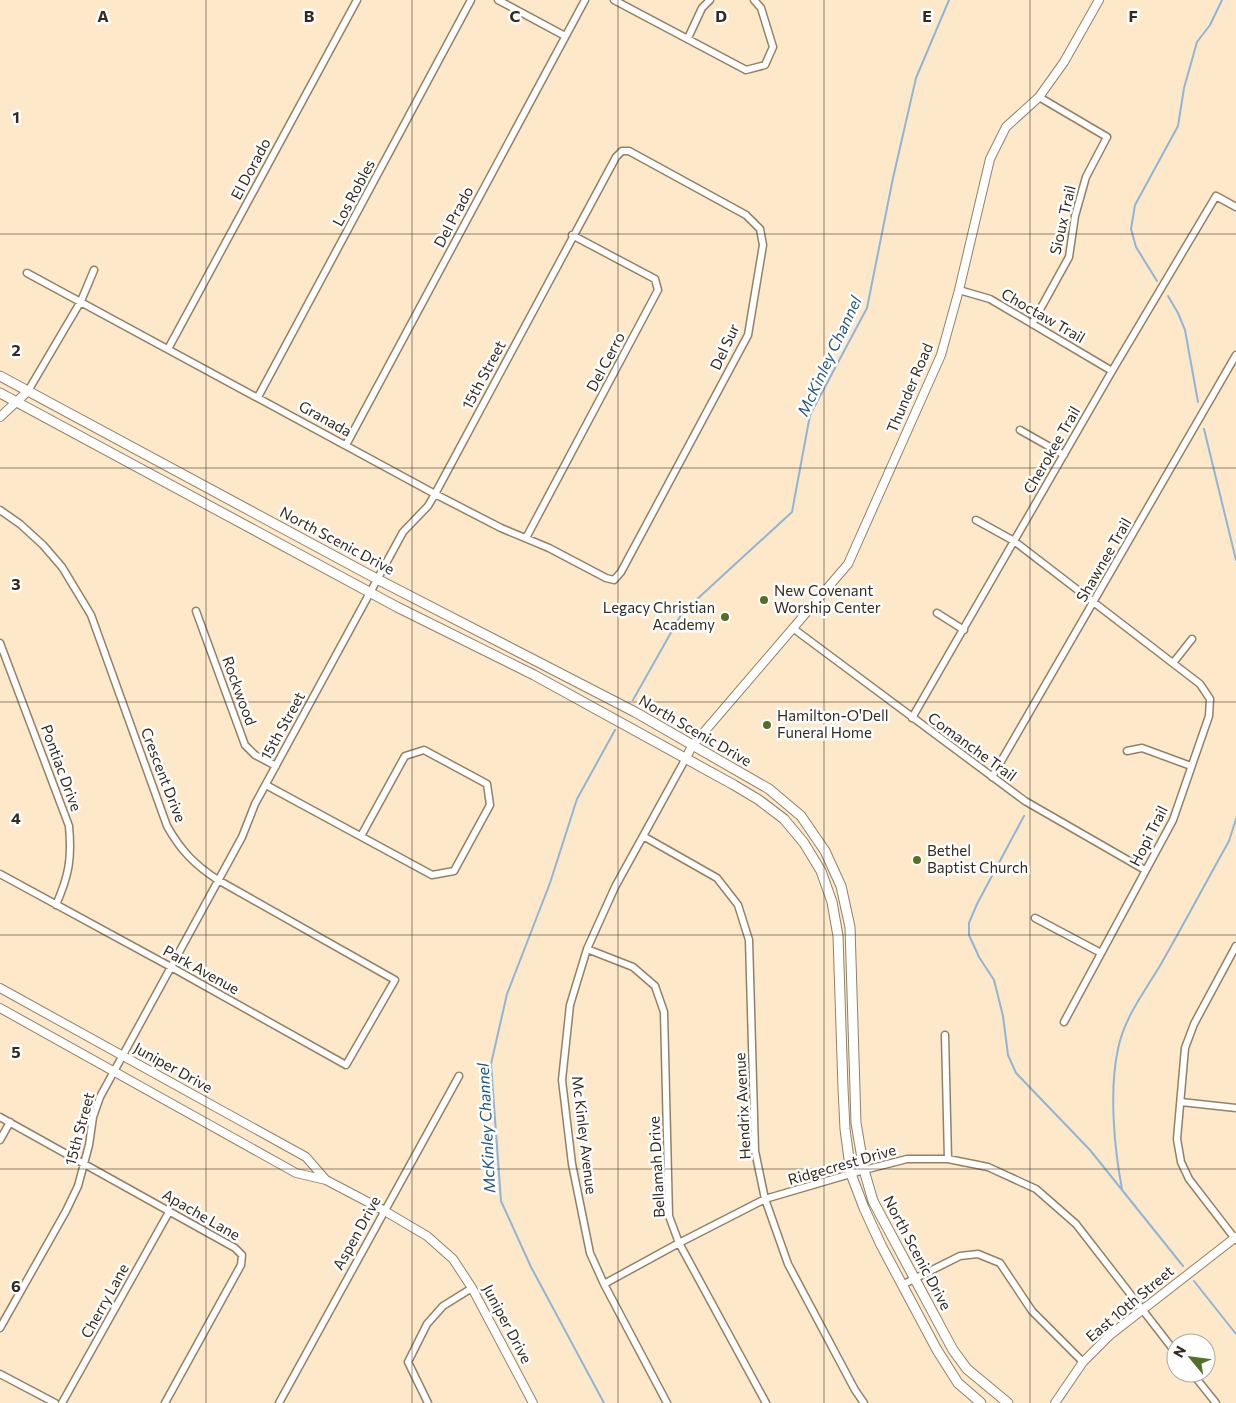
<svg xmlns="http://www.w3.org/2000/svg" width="1236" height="1403" font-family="Commissioner,sans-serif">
	<rect width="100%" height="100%" fill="#fde8c9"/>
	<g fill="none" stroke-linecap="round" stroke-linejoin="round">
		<path stroke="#90b5d6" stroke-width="2" d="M1157,281L1136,247L1131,229L1135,205L1178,126L1184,88L1197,42L1210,25L1222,0
			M1168,296L1178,313L1185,330L1198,402
			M1204,429L1236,560
			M633,700L682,613L792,512L810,415L867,308L893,178L916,78L949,0
			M1024,816L977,904L969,923V935L979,957L994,980L1003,1016L1008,1055L1016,1073L1090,1150L1183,1266
			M1122,1189C1114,1147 1109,1090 1118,1049C1124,1018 1145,991 1161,964C1184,924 1206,882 1229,841L1236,819
			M1194,1281L1236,1334
			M604,1403L531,1267L501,1201L491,1064L507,994L550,883L577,799L615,730"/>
		<defs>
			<path id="minor" d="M498,0L565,36
				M614,0L746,70L765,65L773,47L761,8L754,0
				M688,38L702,8L710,0
				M959,290L990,299L1112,371
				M1032,324L1069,257L1075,216L1086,177L1107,137L1039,97
				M168,349L357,0
				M28,391L81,301L94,270
				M258,397L471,0
				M1020,430L1064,455
				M346,445L585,0
				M0,510L20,524L43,545L62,567L91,615L167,826C181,851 195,865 218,880L395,980L346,1065L171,967L0,874
				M976,520L1014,541L1200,684L1210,699L1209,716L1173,820L1064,1022
				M526,538L658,290L655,279L572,235
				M196,611L245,745L255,755L276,766
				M937,613L964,630
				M794,629L1025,801L1145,870
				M0,643L69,826C72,859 69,875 56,905
				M1173,663L1192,639
				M912,718L1112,371L1216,196L1236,207
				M1127,751L1142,748L1191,766
				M992,777L1236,355
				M266,785L432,875L454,871L490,805L487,784L424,750L405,756L361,836
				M643,836L717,878L738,905L749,940L755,1151L765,1199L788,1264L855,1390L864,1403
				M1035,918L1101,953
				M1236,946L1194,1024L1185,1048L1177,1139L1181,1162L1189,1179L1236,1240
				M587,949L633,967L655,986L664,1012L669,1216L679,1243L766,1403
				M945,1035L948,1159
				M1181,1102L1236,1108
				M0,1117L235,1248L242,1255L241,1265L165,1403
				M0,1140L10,1122
				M604,1284L679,1243L765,1199L864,1170L907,1159H948L988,1167L1036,1189L1076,1224L1176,1353
				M902,1285L960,1256L978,1254L1000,1263L1032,1311L1083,1362
				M0,1328L66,1211L78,1186L89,1145L93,1117L100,1097L242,837L255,804L403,532L428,506L435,494L616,157L622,151H629L746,215L760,229L763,245L748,335L621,572L614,580L606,578L549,548L501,528L435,494L27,273
				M1192,1373L1216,1403
				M0,1374L55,1403
				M62,1403L169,1212
				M279,1403L459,1076
				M428,1403L408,1362L427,1324L443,1306L472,1288
				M667,1403L604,1284L590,1253L572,1164L562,1080L570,1005L587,949L615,887L686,758"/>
			<path id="tertiary" d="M0,417L28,391
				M686,758L692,746L848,564L941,355L959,290L990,159L1006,127L1039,97L1064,62L1099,0
				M0,988L306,1157L326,1180
				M0,1008L296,1173L326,1180L383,1210L427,1236L453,1259L472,1288L533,1403
				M1055,1403L1083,1362L1110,1335L1236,1237"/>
			<path id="secondary" d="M0,376L377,579L635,712L769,789L801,816L825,851L841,886L850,927L856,1123L864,1170L873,1201L953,1350L967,1369L1008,1403
				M0,393L397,607L534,675L734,785L759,800L784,819L804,843L821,871L832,902L838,936L843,1088L845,1129L851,1174L864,1208L881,1245L937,1350L958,1383L981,1403"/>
		</defs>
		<use href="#minor" stroke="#948165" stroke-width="9"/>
		<use href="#tertiary" stroke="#948165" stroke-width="10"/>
		<use href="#secondary" stroke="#948165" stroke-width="11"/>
		<use href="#minor" stroke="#fff" stroke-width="6"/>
		<use href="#tertiary" stroke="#fff" stroke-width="8"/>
		<use href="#secondary" stroke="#fff" stroke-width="9"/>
	</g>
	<path fill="none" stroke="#332b1f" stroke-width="1" stroke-opacity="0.55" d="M206,0V1403M412,0V1403M618,0V1403M824,0V1403M1030,0V1403M0,234H1236M0,468H1236M0,702H1236M0,935H1236M0,1169H1236"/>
	<g fill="#527026" stroke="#fff" stroke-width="2">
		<circle cx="764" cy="600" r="5"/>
		<circle cx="725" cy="617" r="5"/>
		<circle cx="767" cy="725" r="5"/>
		<circle cx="917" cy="860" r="5"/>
	</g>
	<g text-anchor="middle" stroke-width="5" stroke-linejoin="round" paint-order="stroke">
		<g font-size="15" fill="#332b1f" stroke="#fff">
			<text transform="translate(251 169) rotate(-62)" y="5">El Dorado</text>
			<text transform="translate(354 193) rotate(-62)" y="5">Los Robles</text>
			<text transform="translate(454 217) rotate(-62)" y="5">Del Prado</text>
			<text transform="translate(1063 220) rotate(-77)" y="5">Sioux Trail</text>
			<text transform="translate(1043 316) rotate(30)" y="5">Choctaw Trail</text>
			<text transform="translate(725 347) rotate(-65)" y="5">Del Sur</text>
			<text transform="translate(606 362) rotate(-62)" y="5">Del Cerro</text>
			<text transform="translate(484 375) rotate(-62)" y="5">15th Street</text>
			<text transform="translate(910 388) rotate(-67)" y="5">Thunder Road</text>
			<text transform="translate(325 419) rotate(29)" y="5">Granada</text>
			<text transform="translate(1052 450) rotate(-60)" y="5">Cherokee Trail</text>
			<text transform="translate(337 541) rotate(28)" y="5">North Scenic Drive</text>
			<text transform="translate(1104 560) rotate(-60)" y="5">Shawnee Trail</text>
			<text transform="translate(239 691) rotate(70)" y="5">Rockwood</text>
			<text transform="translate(283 726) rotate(-61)" y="5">15th Street</text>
			<text transform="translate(695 731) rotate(30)" y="5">North Scenic Drive</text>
			<text transform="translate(972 747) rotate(36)" y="5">Comanche Trail</text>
			<text transform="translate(61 768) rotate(70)" y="5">Pontiac Drive</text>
			<text transform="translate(163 775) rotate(69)" y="5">Crescent Drive</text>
			<text transform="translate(1149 836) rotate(-63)" y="5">Hopi Trail</text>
			<text transform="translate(201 970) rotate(29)" y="5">Park Avenue</text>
			<text transform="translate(173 1068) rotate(29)" y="5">Juniper Drive</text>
			<text transform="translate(743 1106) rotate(-93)" y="5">Hendrix Avenue</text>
			<text transform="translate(80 1129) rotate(-75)" y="5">15th Street</text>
			<text transform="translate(584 1135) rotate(83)" y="5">Mc Kinley Avenue</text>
			<text transform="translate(842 1165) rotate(-16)" y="5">Ridgecrest Drive</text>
			<text transform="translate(657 1167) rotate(-93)" y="5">Bellamah Drive</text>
			<text transform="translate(201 1215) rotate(30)" y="5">Apache Lane</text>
			<text transform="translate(357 1233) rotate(-61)" y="5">Aspen Drive</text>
			<text transform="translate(917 1253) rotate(62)" y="5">North Scenic Drive</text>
			<text transform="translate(105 1301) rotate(-61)" y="5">Cherry Lane</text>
			<text transform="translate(1130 1304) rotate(-40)" y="5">East 10th Street</text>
			<text transform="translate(507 1324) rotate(62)" y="5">Juniper Drive</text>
		</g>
		<g font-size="15" fill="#332b1f" stroke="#fff" text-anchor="start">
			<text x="774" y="596">New Covenant<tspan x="774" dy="17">Worship Center</tspan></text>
			<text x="715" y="613" text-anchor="end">Legacy Christian<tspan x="715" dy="17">Academy</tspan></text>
			<text x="777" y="721">Hamilton-O'Dell<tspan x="777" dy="17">Funeral Home</tspan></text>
			<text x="927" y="856">Bethel<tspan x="927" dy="17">Baptist Church</tspan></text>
		</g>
		<g font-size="16" font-style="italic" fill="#215985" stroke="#fff">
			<text transform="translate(829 356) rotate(-65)" y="6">McKinley Channel</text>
			<text transform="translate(486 1128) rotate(-93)" y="6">McKinley Channel</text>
		</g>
	</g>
	<g font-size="16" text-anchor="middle" font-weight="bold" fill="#332b1f" stroke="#fff" stroke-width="5" stroke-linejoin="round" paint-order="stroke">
		<text x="103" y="22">A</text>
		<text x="309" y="22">B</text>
		<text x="515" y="22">C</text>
		<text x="721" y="22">D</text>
		<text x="927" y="22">E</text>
		<text x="1133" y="22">F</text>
		<text x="16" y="123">1</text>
		<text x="16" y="356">2</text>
		<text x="16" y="590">3</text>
		<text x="16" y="824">4</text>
		<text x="16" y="1058">5</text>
		<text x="16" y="1292">6</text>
	</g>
	<g transform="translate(1191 1358) rotate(299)"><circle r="24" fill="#ffffff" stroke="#adaaa5"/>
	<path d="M0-4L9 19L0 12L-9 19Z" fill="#527026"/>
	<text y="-8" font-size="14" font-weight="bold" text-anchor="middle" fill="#332b1f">N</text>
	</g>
</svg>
